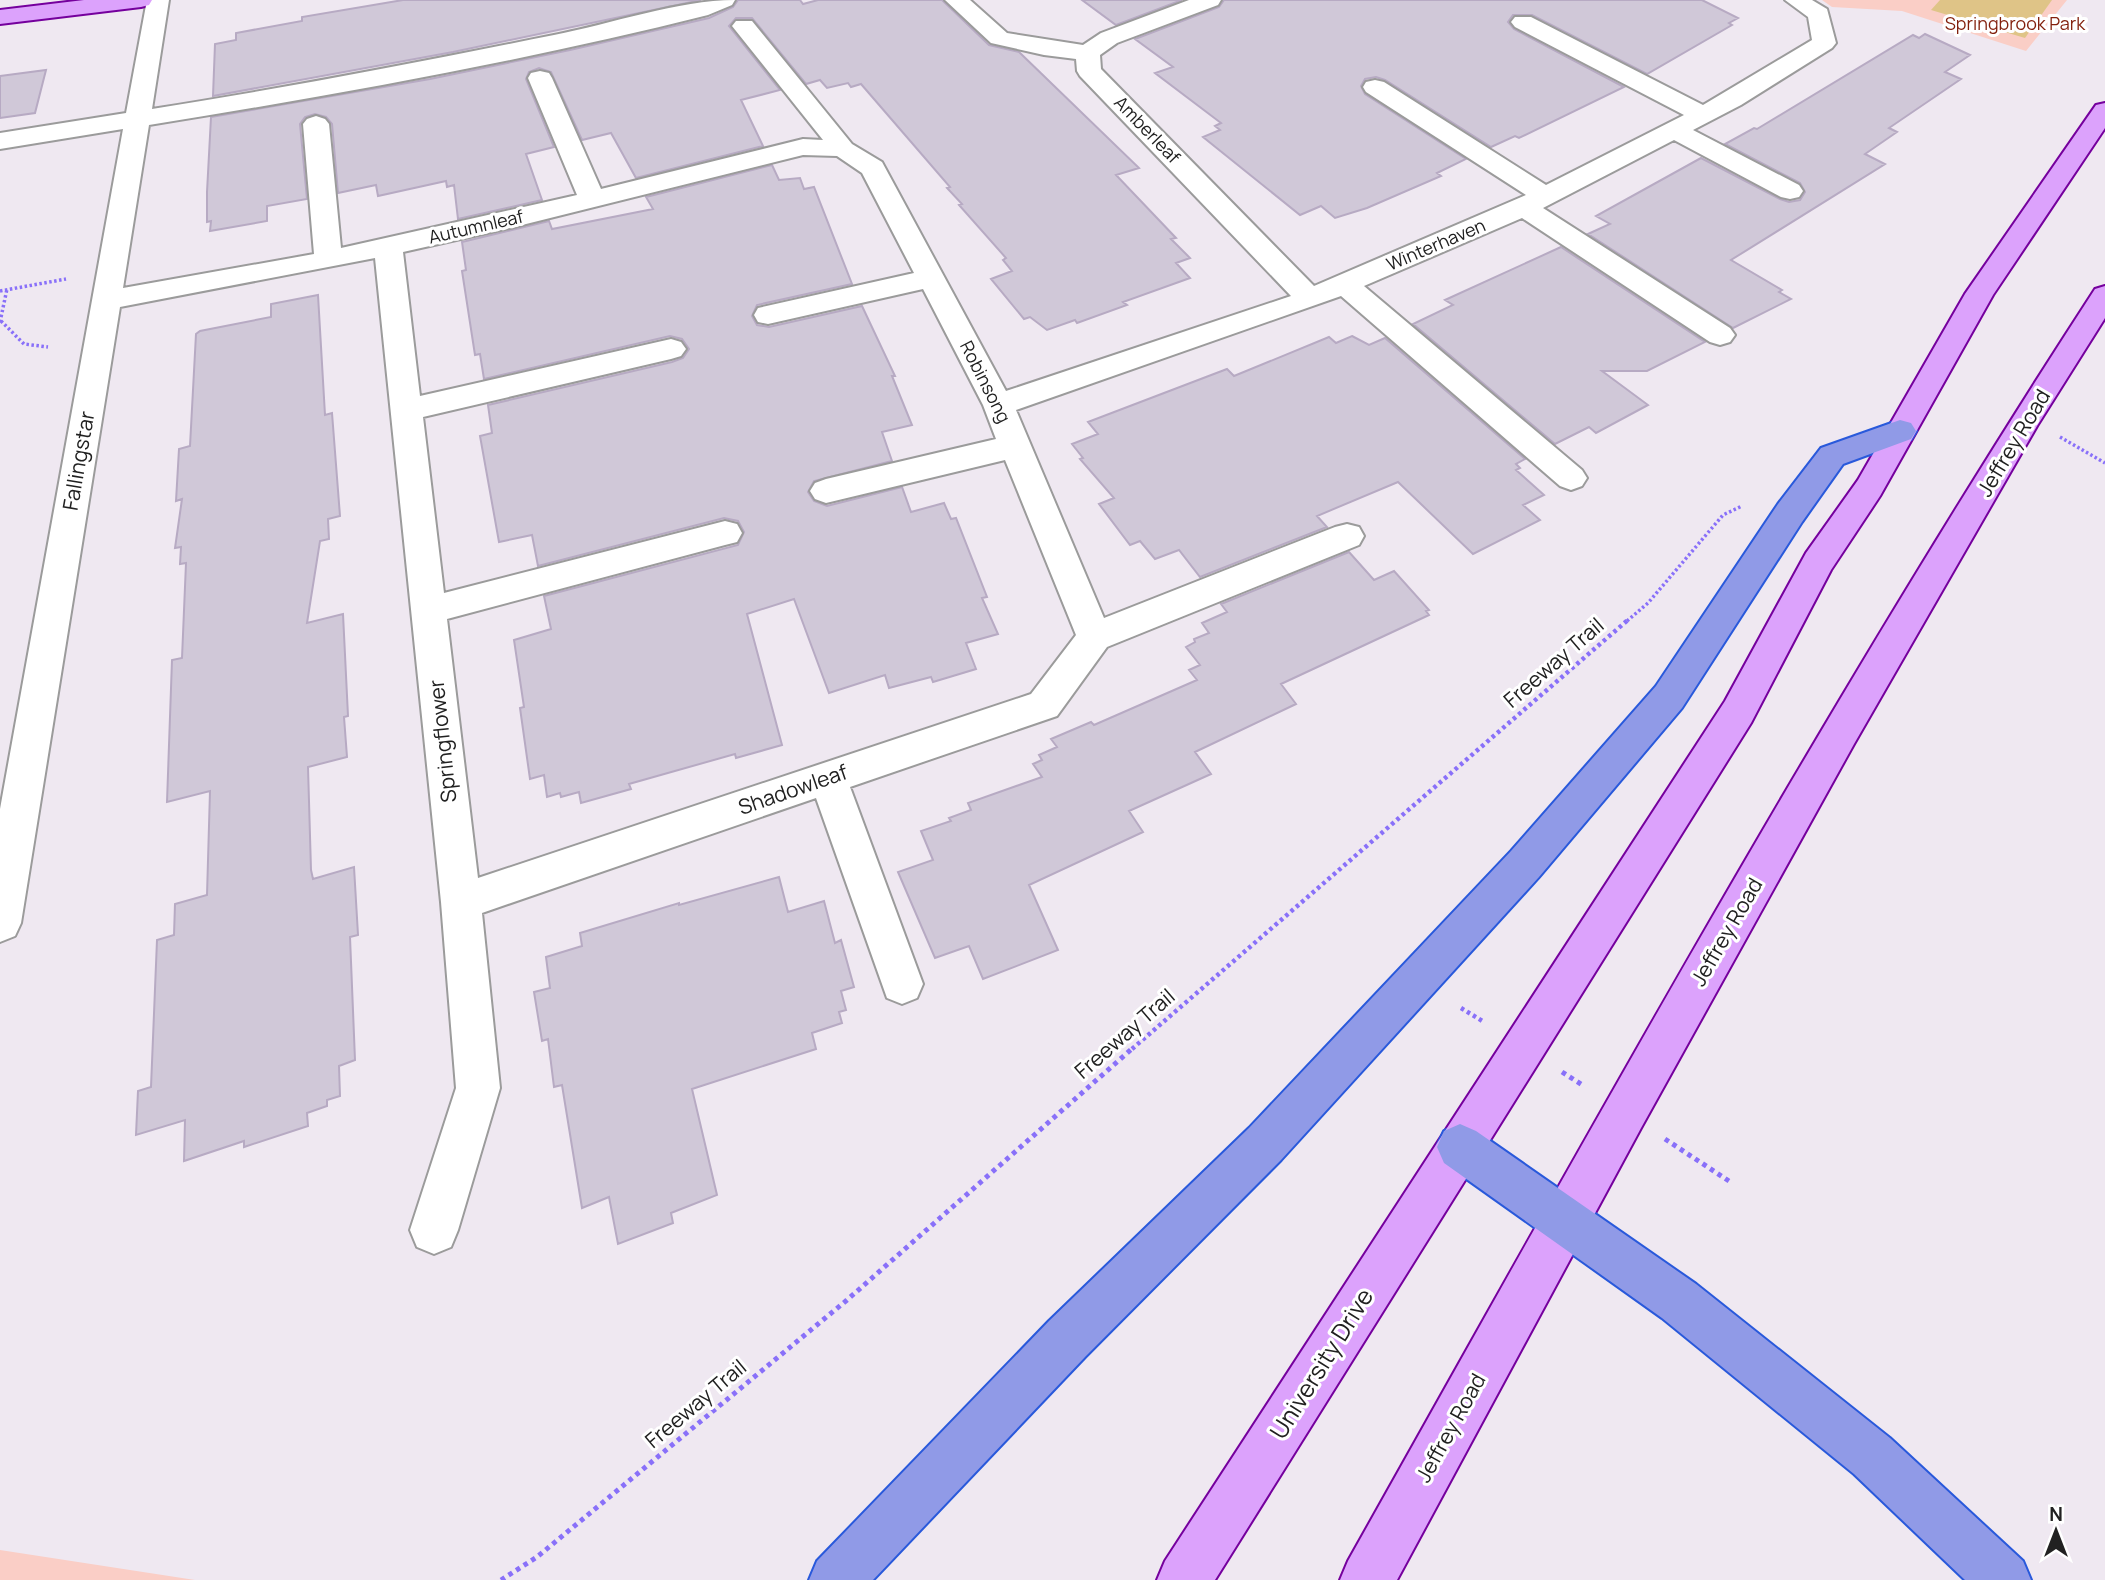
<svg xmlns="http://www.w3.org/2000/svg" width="2105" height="1580" font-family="Manrope,sans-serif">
	<rect width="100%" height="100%" fill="#efe8f1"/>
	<path fill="#facec6" d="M1822,0H2067L2026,51L1902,11L1832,7Z
		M0,1550L195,1580H0Z"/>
	<path fill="#dfc487" d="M1940,0H2052L2025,38L1931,10Z"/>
	<path fill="#d0c8d8" stroke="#b7aac3" stroke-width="2" d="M403,0H701L453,52L213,96L215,44L236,40V33L302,21V17Z
		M738,0H800L803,4L818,0H942L989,45L1019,52L1139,168L1116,175L1176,238L1171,239L1190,258L1176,263L1190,278L1123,302L1127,305L1077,323L1075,320L1047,330L1030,317L1024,319L991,279L1012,271L1003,260L1006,258L959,205L962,204L947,188L950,187L861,84L851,87L848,83L827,88L820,80L806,84L752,18H736L729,26L780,90L741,100L763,146L636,178L611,133L582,140L551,72L539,68L529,72L526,79L554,147L526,154L542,200L458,219L454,185L447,187L446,181L378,196L376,185L338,193L332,124L326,117L315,114L305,117L300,124L307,199L267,206V221L210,231L211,221L207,222V192L211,117L430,79L570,50L709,18L733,7Z
		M1082,0H1182L1116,25Z
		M1224,0H1702L1738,18L1729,23L1732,25L1647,74L1532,15H1513L1508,22L1514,29L1624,87L1519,138L1515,136L1491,147L1385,80L1376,77L1365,79L1361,86L1365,94L1466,159L1437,173L1441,176L1367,208L1335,218L1321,206L1300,215L1203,137L1220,130L1215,126L1221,123L1155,73L1173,67L1135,39L1219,7Z
		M1925,34L1970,55L1945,72L1961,79L1889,128L1897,132L1865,154L1885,164L1731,260L1782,290L1779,292L1791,299L1733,328L1588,234L1610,224L1596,216L1701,158L1780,199L1789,202L1800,200L1805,192L1800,183L1725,144L1754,128L1757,129L1913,35L1919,38Z
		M46,70L35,113L0,118V76Z
		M772,165L779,180L800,178L804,189L814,187L852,284L757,305L752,316L757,325L769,327L862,306L895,376H892L912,425L882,432L892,461L814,481L808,492L814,501L827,506L902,487L911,512L944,503L951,519L956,518L987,597L982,598L998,634L966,643L976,669L933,682L931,677L889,688L885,675L829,693L794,599L747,614L782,745L736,758L735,754L629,784L631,789L581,803L579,792L561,797L560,793L547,797L544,775L530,779L520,708L524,707L514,640L551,629L544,596L738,545L744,532L738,521L724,518L538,566L532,535L499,542L480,436L492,433L488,405L672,362L683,358L689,349L682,339L670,336L484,379L480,354L475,355L462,271L466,270L462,242L549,221L552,229L653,209L646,197Z
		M1561,247L1705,342L1647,371H1602L1648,405L1596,433L1589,427L1555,444L1413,324L1453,305L1445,300Z
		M318,295L325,415L332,413L340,516L328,519L329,539L320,541L307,623L343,614L348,716L344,717L347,757L308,767L311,870L313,879L354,867L358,935L350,937L355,1060L339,1066L340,1096L327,1100V1106L307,1113L308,1126L244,1147V1141L184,1161L185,1120L136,1135L138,1091L151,1087L157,940L174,935L175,904L207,895L210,791L167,802L172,660L182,658L186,563L180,564L181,547L175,548L182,499L176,501L179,449L190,446L196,334L200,331L271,317V304Z
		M1352,336L1369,345L1385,338L1525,459L1516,464L1520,468L1516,470L1544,495L1523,505L1540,520L1473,554L1398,482L1317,516L1327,527L1200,577L1179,550L1155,559L1140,541L1130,545L1099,504L1114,498L1080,459L1083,458L1072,444L1098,434L1088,422L1227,369L1234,376L1329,337L1336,343Z
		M1349,552L1374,580L1394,571L1429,610L1426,611L1429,615L1281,684L1296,704L1195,752L1211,774L1129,811L1143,832L1029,885L1058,950L983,979L969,946L935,958L898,872L933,860L921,831L951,821L949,818L971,810L968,803L1042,777L1033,764L1042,760L1039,755L1057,747L1051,739L1091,722L1094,725L1197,680L1189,670L1200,665L1186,647L1195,642L1194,639L1209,633L1202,623L1227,612L1221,604Z
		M779,877L788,912L824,901L835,943L841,940L854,987L841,991L846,1010L839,1012L842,1023L812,1033L816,1049L692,1089L717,1195L671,1213L673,1223L618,1244L609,1197L582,1208L562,1085L554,1087L548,1039L542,1041L534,992L550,988L546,957L582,946L580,933L679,903V905Z"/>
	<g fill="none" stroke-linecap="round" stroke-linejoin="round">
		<defs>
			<path id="minor" d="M147,0H169L152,109C286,88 420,62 554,35C611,24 678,0 735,0L732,5L708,15C524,61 336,95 149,125L123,288L314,254L303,124L307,119L316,116L325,119L329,124L341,248L577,195L528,78L531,73L540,71L549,73L552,78L601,189L803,139L823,140L732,26L736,21H752L852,144L882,162L1006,391L1291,296L1080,76L1077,71L1076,59L1044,55L991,43L945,0H970L1007,33L1083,45L1101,33L1189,0H1221L1218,5L1117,43L1100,55L1101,69L1314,286L1526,195L1366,92L1363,87L1366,82L1375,80L1384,82L1546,185L1684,115L1515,27L1511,22L1515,17H1531L1703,105L1812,40L1808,17L1785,0H1812L1827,9L1836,43L1832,48L1741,105L1693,130L1799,185L1803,191L1799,197L1790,199L1781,197L1674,140L1543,208L1730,328L1735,335L1730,342L1720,345L1710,342L1522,218L1364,286L1582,470L1587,478L1582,486L1571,490L1560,486L1341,296L1016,410L1104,618L1335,527L1347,524L1359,527L1364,536L1359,545L1107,647L1057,716L850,787L923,984L917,998L902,1004L887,998L816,798L482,913L500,1088L458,1230L451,1247L434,1254L417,1247L410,1230L456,1088L441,902L375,258L120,307L21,923L15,936L0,942V809L123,129L0,149V133L126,113ZM803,155L837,156L862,173L914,273L758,308L754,315L758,322L768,324L923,289L983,405L996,439L826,479L815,483L810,491L815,499L826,503L1005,460L1076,635L1031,694L478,878L447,619L725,545L737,542L742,533L737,524L725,521L444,593L423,417L671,359L681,356L686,349L681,342L671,339L420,396L403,252L510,228Z"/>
			<path id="major" d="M84,0H152L149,5L141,7L0,24V10Z
				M2105,103V128L1993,295L1880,496L1831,570L1751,723L1215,1580H1157L1165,1561L1725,701L1806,553L1858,480L1965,294L2096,105Z
				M2105,286V318L2037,426L1854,744L1641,1128L1397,1580H1340L1348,1561C1589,1132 1827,701 2095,289Z"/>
			<path id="highway" d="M1900,420L1911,423L1916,431L1911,439L1843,464L1802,522L1682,708L1539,877L1281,1160L1085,1357L873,1580H809L817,1561L1049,1321L1249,1128L1511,851L1656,686L1778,504L1821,448Z
				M1460,1124L1476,1131L1696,1284L1890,1438L2023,1561L2031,1580H1965L1854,1474L1662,1318L1444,1163L1437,1147L1444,1131Z"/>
		</defs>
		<use href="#minor" stroke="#9b9b9b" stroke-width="4"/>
		<use href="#major" stroke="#75009d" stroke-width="4"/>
		<use href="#highway" stroke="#2959db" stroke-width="4"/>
		<path stroke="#8970f9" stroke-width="3.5" stroke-dasharray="2.5 2.5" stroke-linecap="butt" d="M0,291L66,279
			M1,321L24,344L48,347
			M0,322L7,289
			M2060,437L2105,463
			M1627,621L1648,603L1723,515L1742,506"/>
		<path stroke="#8970f9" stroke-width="4.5" stroke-dasharray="3.5 3.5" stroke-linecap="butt" d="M1461,1008L1484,1022
			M1132,1049L1629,619"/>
		<path stroke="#8970f9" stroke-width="5" stroke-dasharray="4.5 4.5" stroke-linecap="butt" d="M1562,1072L1584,1086
			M1665,1139L1732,1183
			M501,1580L537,1557L847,1300L1134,1047"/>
		<use href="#minor" fill="#fff" fill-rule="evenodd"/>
		<use href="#major" fill="#dca2fc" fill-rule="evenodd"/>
		<use href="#highway" fill="#909ae7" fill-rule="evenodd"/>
	</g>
	<g text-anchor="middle" stroke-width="6" stroke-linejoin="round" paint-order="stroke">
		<g font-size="18" fill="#821f0c" stroke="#fff">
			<text x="2015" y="30">Springbrook Park</text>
		</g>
		<g font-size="18" fill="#212121" stroke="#fff">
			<text transform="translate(1147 130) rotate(46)" y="6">Amberleaf</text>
			<text transform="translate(476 227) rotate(-13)" y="6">Autumnleaf</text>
			<text transform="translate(1436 245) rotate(-23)" y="6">Winterhaven</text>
			<text transform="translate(985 382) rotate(63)" y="6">Robinsong</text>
		</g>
		<g font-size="21" fill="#212121" stroke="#fff">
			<text transform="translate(2014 443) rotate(-59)" y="7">Jeffrey Road</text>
			<text transform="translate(79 461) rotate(-80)" y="7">Fallingstar</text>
			<text transform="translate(1554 663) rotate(-41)" y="7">Freeway Trail</text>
			<text transform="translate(443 741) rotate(-96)" y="7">Springflower</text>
			<text transform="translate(793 790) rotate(-19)" y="7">Shadowleaf</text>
			<text transform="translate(1727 932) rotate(-60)" y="7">Jeffrey Road</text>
			<text transform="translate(1125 1034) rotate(-41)" y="7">Freeway Trail</text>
			<text transform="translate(696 1404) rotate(-40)" y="7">Freeway Trail</text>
			<text transform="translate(1451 1428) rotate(-61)" y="7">Jeffrey Road</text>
		</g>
		<g font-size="24" fill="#212121" stroke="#fff">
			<text transform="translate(1322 1364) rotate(-58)" y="8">University Drive</text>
		</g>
	</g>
	<g transform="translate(2056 1531)" stroke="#ffffff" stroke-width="5" paint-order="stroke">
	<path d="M0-5L12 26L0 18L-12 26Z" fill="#212121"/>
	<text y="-10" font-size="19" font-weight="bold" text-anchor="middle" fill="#212121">N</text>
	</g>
</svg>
